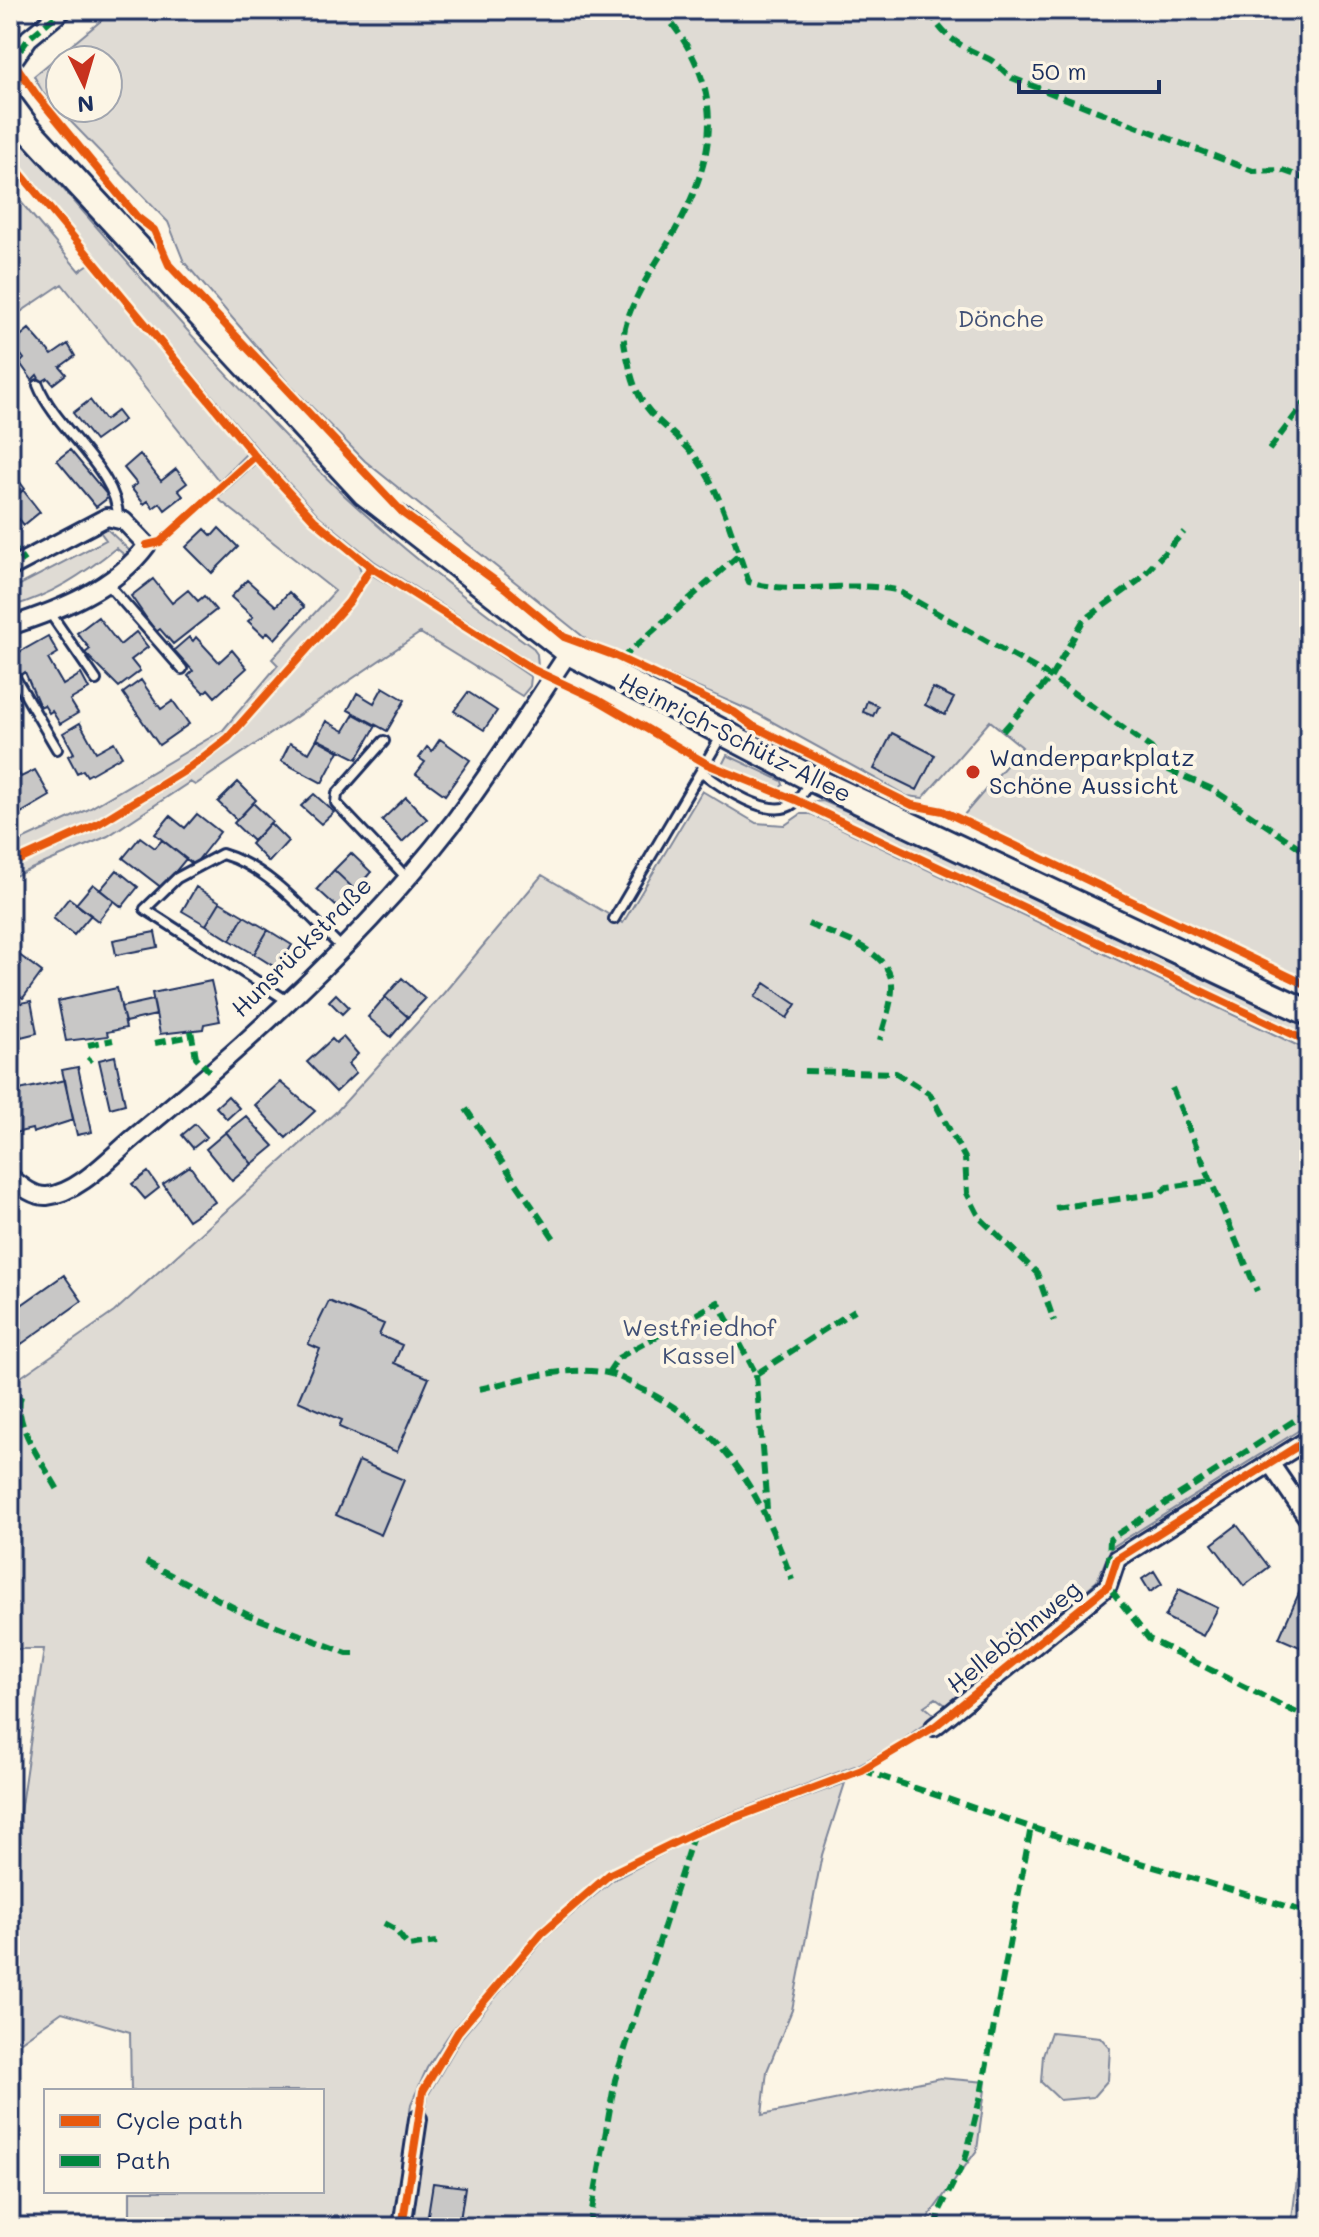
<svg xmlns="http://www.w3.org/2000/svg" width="1319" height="2237" font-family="Mali,sans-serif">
	<rect width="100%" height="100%" fill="#fcf5e5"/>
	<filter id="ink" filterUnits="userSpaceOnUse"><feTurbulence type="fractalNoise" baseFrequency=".0125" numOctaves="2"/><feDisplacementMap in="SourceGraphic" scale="16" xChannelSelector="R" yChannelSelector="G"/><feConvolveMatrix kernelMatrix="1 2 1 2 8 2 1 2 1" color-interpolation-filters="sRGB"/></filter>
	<g filter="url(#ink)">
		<path fill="#dfdbd4" stroke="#7d8599" stroke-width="2" fill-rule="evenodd" d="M114,10H1309V983L963,816L1022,747L990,721L923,798L907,796L758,714L586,639L365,461L290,385L184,262L168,222L43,93L34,76ZM60,60H108V108H60Z
			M10,129C120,251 225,381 344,495C403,550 467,600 532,647L537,654L538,667L374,561L319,516L259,451L10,156Z
			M10,189L79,271L89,264L247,453L219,481L62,284L10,319Z
			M255,464L311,523L357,561L361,571L359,579L346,599L254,704L210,749L94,821L10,860V841L18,842L87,810L223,730L278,665L272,659L335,591L217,498Z
			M106,528L130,551L126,556L116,548C82,575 52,595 10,607V590L106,540L98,529Z
			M372,575L449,621L531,677L530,686L522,696L420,633L195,785L190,782L108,836L10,878V868L99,827L213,755L232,741Z
			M727,755L782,781L783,785L777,790L722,765Z
			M702,791L756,823L785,825L801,814H811L1309,1051V1424L1111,1548L1097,1581L947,1706L936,1698L924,1706L936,1716L895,1745L860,1764L694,1827L607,1872L540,1928L452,2030L427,2068L411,2104L395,2227H130V2191H322V2091H131L130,2032L62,2012L21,2041L10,2035V1880L44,1649H10V1369L18,1379L114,1312L337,1111L443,994L542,875L623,923Z
			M823,801L924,844L1309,1025V1038L811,802Z
			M845,1783L822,1855L792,2010L767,2071L762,2115L940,2078L986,2082L977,2150L929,2216L927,2227H409L428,2095L462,2037L547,1936L613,1880L694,1838Z
			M1051,2032L1100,2037L1110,2048L1108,2080L1093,2097L1060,2100L1041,2082L1043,2055Z
			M1309,2033V2227H1291L1305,2116L1301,2056Z"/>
		<path fill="#c8c7c6" stroke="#1b2f5e" stroke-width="2" d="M29,329L52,355L68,344L75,356L60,367L66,374L53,384L48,378L41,382L37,375L32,380L20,363L24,359L12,343Z
			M90,400L105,420L117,411L124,420L95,441L73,413Z
			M70,450L109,497L96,507L57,460Z
			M140,454L161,481L176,469L187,483L178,490L183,496L165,510L160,503L153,508L148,501L144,504L131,488L137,484L124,468Z
			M14,474L25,489L10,500V477Z
			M23,490L40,512L24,525L19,519L14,523L10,518V500Z
			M219,528L238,547L212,573L186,547L205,529L212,536Z
			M153,579L172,603L188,590L198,601L204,596L216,610L173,644L160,629L156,632L131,596Z
			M247,580L276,606L289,592L304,607L275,639L268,632L264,636L248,621L253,617L231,597Z
			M98,617L120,645L136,632L148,647L131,660L140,671L119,687L85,653L90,649L77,633Z
			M48,636L58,653L48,659L63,685L81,674L89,689L70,700L78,713L60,724L52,711L49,713L44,705L40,707L25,672L21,675L11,657Z
			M189,637L193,641L196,637L219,662L232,650L247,668L215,697L208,689L204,693L188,676L193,671L174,650Z
			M141,680L161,709L173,701L189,724L159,745L123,693Z
			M383,687L405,700L387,731L348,710L357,693L374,703Z
			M933,688L954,698L945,715L925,705Z
			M468,692L497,711L484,730L454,711Z
			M867,701L878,706L873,716L863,712Z
			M354,714L376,726L357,759L317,739L326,721L344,731Z
			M80,723L96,752L114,742L122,756L87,776L83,770L77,773L68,756L74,753L63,733Z
			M892,733L935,755L917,790L874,769Z
			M317,739L339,751L322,783L281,761L290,743L309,753Z
			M440,739L470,760L445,795L416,774L425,762L419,758L427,747L432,751Z
			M13,762L21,777L35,770L50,796L19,814L13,803L10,804Z
			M238,782L256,800L237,820L218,802Z
			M314,794L334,812L321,824L301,806Z
			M406,797L427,819L402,842L382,820Z
			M253,803L272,821L253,841L234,823Z
			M197,814L220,832L194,865L155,834L170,816L185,828Z
			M270,823L288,841L269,862L251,844Z
			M140,837L155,848L162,840L186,859L162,888L123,858Z
			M351,853L371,872L355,890L334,870Z
			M117,870L138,887L122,907L100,890Z
			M334,870L355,890L338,908L317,889Z
			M93,884L114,901L98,921L76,904Z
			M196,887L220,902L206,925L182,911Z
			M69,898L91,915L74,935L53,918Z
			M220,902L244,916L230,940L206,925Z
			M244,916L268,930L254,954L230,940Z
			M268,930L292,945L278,969L254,954Z
			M155,932L158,947L116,955L113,940Z
			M10,948L42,972L23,998L10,989Z
			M402,978L425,999L408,1017L385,997Z
			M211,981L220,1021L204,1024L203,1029L160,1034L152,993Z
			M765,983L796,1004L787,1018L755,997Z
			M117,988L126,1028L107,1032L108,1036L66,1041L58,1001Z
			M336,994L349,1007L342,1014L329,1001Z
			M385,997L408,1017L391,1037L368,1017Z
			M153,1000L156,1015L125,1022L121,1007Z
			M31,1001L37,1033L21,1037L15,1004Z
			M343,1037L358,1054L348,1064L356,1073L336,1092L307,1062L332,1039L336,1043Z
			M115,1056L125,1104L110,1108L99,1060Z
			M78,1067L92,1132L77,1135L62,1070Z
			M65,1080L73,1120L33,1133L32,1129L15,1133L10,1092Z
			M280,1082L315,1111L286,1138L255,1105Z
			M228,1096L239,1108L227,1119L216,1107Z
			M246,1116L274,1146L252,1164L226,1132Z
			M195,1124L207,1137L193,1148L182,1135Z
			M226,1132L252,1164L232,1181L206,1149Z
			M190,1166L215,1202L188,1220L163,1184Z
			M148,1172L159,1188L145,1199L132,1184Z
			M64,1275L82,1301L13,1350L10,1313Z
			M329,1301L384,1324L379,1335L402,1345L394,1363L429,1378L397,1452L339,1427L342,1420L298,1401L320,1349L308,1344Z
			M359,1461L404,1480L381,1535L336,1515Z
			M1237,1525L1269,1567L1244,1586L1212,1544Z
			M1154,1571L1162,1584L1150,1592L1142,1579Z
			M1303,1584L1309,1587V1651L1279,1638Z
			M1179,1589L1218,1608L1203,1636L1165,1617Z
			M433,2183L465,2187L459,2227H426Z"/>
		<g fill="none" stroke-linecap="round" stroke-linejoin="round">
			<defs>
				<path id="service" d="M38,385C55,429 119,471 118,519
					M106,582L182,669
					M50,613L96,680
					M10,669L57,749
					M384,741L337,794L336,803L406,877
					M702,772C720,786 771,822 794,803C800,798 805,789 809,783
					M614,919L722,735
					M286,1000L145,909L177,878L222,854C270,868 306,913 341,947"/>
				<path id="minor" d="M10,65L29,38L63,10
					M10,568L107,517L124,521L147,545C115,589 59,610 10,626
					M10,1177C20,1185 33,1197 47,1196C80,1193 113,1154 137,1135C245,1046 367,934 453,823C494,768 531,709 569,652
					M1270,1463L1309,1520
					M934,1727L1108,1586L1117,1559L1309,1439
					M402,2227L418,2119"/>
				<path id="secondary" d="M10,105L27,128L365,493L569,652L812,779L1309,1013"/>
			</defs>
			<use href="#service" stroke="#1b2f5e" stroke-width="14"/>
			<use href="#minor" stroke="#1b2f5e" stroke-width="22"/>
			<use href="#secondary" stroke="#1b2f5e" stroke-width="30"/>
			<use href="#service" stroke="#fcf5e5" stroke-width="8"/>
			<use href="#minor" stroke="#fcf5e5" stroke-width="16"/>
			<use href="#secondary" stroke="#fcf5e5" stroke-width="24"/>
			<path stroke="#00873e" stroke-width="6" stroke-dasharray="12 6" stroke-linecap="butt" d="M661,10C733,94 716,165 662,253C650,272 625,313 624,335C623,344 627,356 629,365C640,422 673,423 701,465C724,500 734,543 749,582C797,596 847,580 896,590L1051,677L1151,748L1164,768L1212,789L1309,854
				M931,10C938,36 965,48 987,58C996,62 1004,72 1012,78L1253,171L1282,170L1309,180
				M10,65L29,38L63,10
				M1269,450L1309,397
				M10,542L24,562
				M621,659L739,555
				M1003,731L1051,677L1083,621L1138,581L1184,532
				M808,924C837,937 895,950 892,990C891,1006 884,1024 880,1040
				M191,1031L196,1057L209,1071
				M155,1043L192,1036
				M88,1045L113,1040
				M88,1061L91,1058
				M804,1071L896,1073L930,1094L965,1158L967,1193L980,1218L1037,1273L1054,1321
				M1172,1088L1257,1291
				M466,1109L557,1243
				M1055,1208L1161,1193L1168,1187L1211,1181
				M608,1373L618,1358L718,1302L756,1374L855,1310
				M756,1374L767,1509
				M479,1389C520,1380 565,1365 607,1373C620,1375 634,1386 646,1391C729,1433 761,1496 792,1580
				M21,1396C12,1424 45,1466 58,1490
				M1309,1411L1110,1539L1108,1586L1149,1639L1309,1719
				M146,1562L248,1615L347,1653H356
				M862,1770L1110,1854L1309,1913
				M384,1923L395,1929L408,1946L437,1942
				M589,2227L615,2080L694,1833
				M937,2227L940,2210L965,2160L981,2095L1031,1827"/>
			<defs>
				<path id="cycleway" d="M10,57L38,97L137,217L154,230L169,265L404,514L505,588L564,637L613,655L734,712L753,726L912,805L943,811L1309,986
					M10,161L255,456L314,520L371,567L532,669L596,699L707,764L796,800L1309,1042
					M147,545L160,542L255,456
					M10,864L96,825L189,768L228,738L349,602L371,567
					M402,2227L423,2091L458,2032L542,1933L610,1874L694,1833L862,1770L934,1727L1108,1586L1117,1559L1309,1439"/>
			</defs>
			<use href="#cycleway" stroke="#fcf5e5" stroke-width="13"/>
			<use href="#cycleway" stroke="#e8590c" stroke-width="8"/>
		</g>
	</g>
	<circle fill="#c8321e" stroke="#fcf5e5" stroke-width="3" cx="973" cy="772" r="8"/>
	<g text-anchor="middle" stroke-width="8" stroke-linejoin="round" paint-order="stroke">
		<g font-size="24" fill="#425176" stroke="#fcf5e5">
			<text x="1001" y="327">Dönche</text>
			<text x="699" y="1336">Westfriedhof<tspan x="699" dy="28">Kassel</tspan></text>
		</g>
		<g font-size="24" fill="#1b2f5e" stroke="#fcf5e5">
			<text transform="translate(735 738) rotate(27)" y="8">Heinrich-Schütz-Allee</text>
			<text transform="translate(302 947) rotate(-45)" y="8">Hunsrückstraße</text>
			<text transform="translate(1014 1637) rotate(-39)" y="8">Helleböhnweg</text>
		</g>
		<g font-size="24" fill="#1b2f5e" stroke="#fcf5e5" text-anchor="start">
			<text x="989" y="766">Wanderparkplatz<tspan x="989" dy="28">Schöne Aussicht</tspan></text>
		</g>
	</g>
	<rect width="1319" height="2237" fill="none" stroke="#fcf5e5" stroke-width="40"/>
	<rect x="20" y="20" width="1279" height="2197" fill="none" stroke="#1b2f5e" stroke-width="3" filter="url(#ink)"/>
	<rect x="44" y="2089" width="280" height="104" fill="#fcf5e5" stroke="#a2a6af" stroke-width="2"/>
	<rect x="60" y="2115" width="40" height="12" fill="#e8590c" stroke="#a2a6af" stroke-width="2"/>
	<text x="116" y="2129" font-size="24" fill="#1b2f5e">Cycle path</text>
	<rect x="60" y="2155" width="40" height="12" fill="#00873e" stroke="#a2a6af" stroke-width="2"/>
	<text x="116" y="2169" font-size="24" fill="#1b2f5e">Path</text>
	<g transform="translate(84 84) rotate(175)"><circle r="38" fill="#fcf5e5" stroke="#a2a6af" stroke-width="2"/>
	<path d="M0-6L14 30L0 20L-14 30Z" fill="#c8321e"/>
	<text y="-12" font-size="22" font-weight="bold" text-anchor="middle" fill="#1b2f5e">N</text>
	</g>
	<path d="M1019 80v12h140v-12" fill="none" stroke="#1b2f5e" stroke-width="4"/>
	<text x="1031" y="80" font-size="24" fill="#1b2f5e" stroke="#fcf5e5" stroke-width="6" paint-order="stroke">50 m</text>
</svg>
